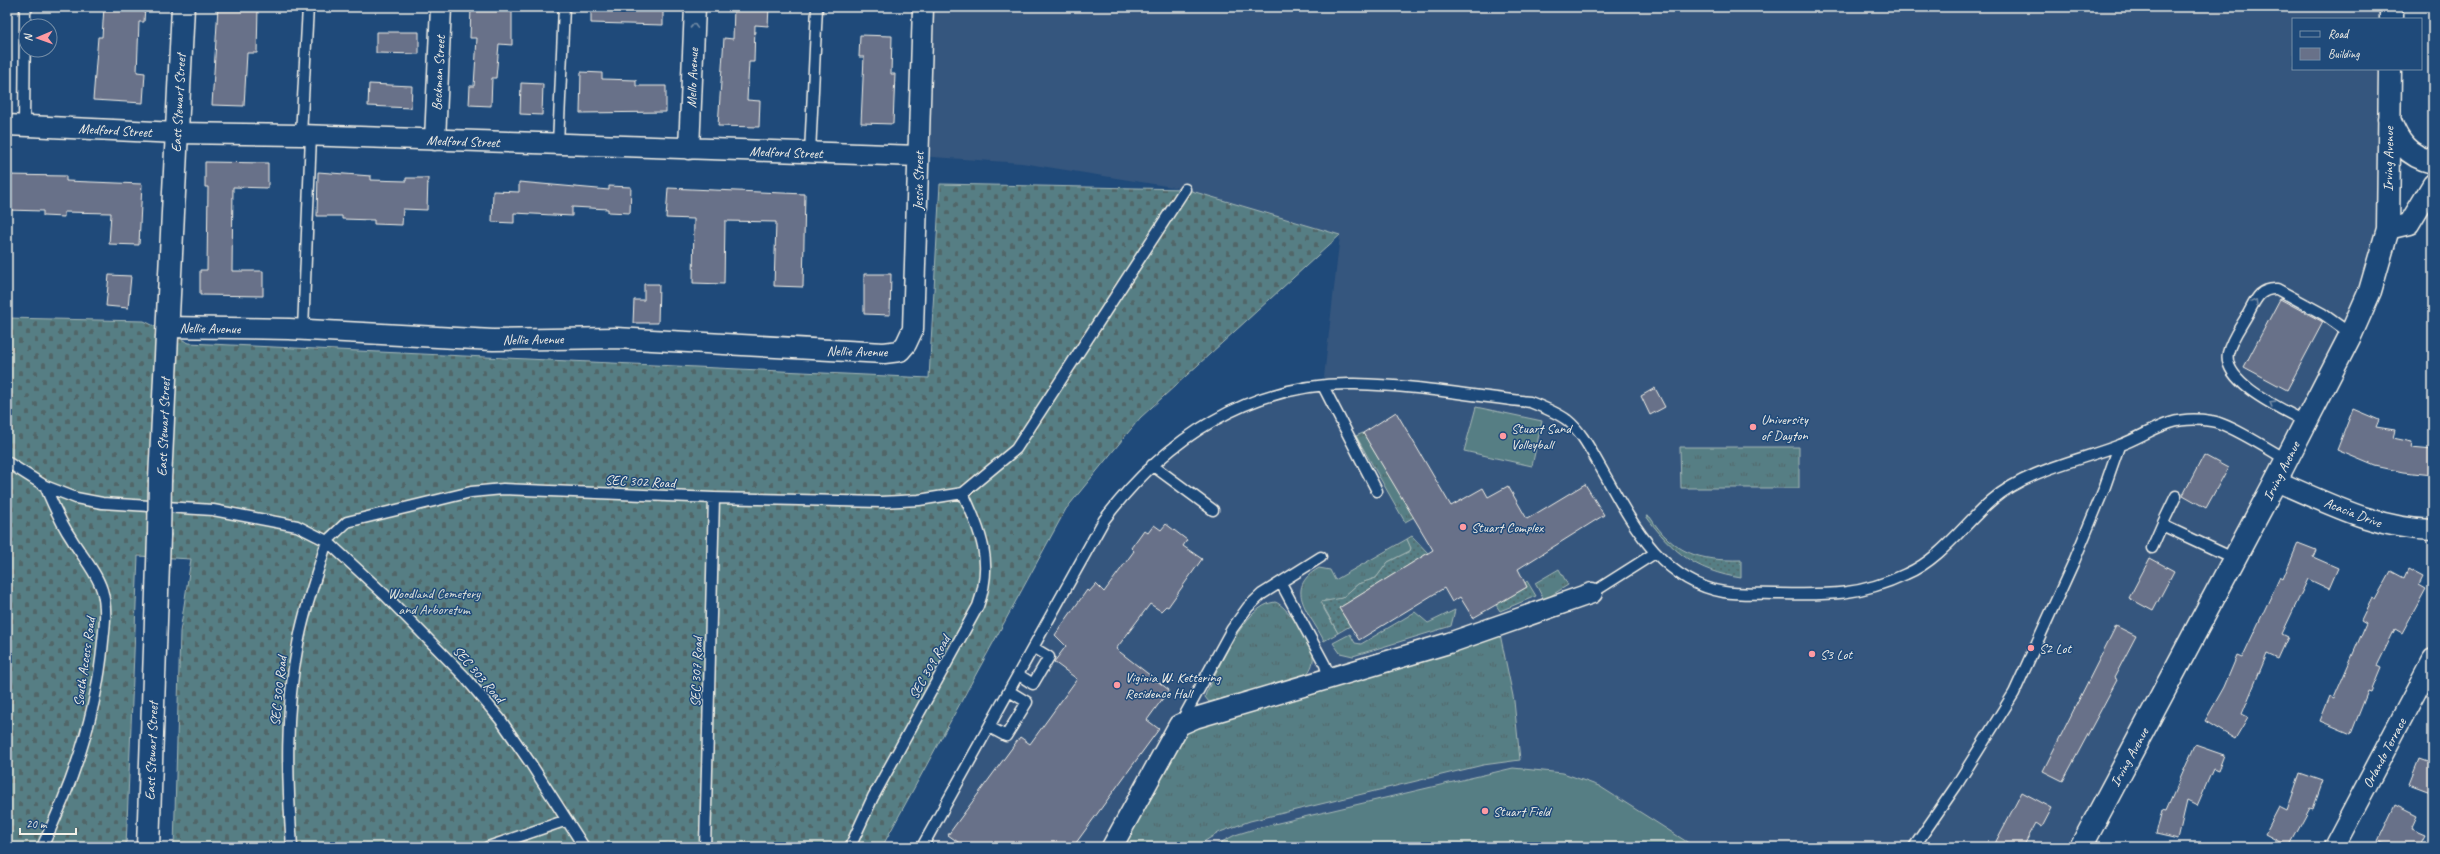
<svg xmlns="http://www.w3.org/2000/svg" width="2440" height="854" font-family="Caveat,sans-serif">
	<defs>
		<pattern id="grass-tufts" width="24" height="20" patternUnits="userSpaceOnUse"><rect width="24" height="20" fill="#577e84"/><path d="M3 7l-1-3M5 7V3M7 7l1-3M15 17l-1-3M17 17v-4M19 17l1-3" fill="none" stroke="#516668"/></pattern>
		<pattern id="cemetery-stones" width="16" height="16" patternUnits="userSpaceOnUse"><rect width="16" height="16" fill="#577e84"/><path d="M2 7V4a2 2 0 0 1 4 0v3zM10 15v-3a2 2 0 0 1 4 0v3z" fill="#516668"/></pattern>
		<pattern id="garden-dots" width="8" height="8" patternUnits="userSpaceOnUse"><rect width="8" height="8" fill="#577e84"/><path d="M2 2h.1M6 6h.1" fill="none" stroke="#516668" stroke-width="1.8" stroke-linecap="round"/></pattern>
	</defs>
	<rect width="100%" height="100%" fill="#1f4a7a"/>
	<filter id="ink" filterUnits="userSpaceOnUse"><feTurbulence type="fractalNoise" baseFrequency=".025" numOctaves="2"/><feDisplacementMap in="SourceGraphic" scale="8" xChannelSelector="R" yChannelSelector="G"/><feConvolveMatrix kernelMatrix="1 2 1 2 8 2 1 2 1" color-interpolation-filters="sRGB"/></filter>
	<g filter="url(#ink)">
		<path fill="#35567e" d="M923,7H2388V19H2293V69H2384L2388,230L2370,291L2081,847H922L1104,520L1160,457L1249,404L1323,386L1340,235L1185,189L1022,163L918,156Z"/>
		<path fill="url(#grass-tufts)" stroke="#a6b8b6" d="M1363,433L1414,517L1405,522L1356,436Z
			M1680,447H1799V488H1681Z
			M1407,539L1411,548L1410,551L1388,562L1376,578L1358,584L1342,598L1333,601L1325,600L1324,609L1338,633L1324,641C1311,614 1282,589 1319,568L1330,570L1335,580Z
			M1559,569L1568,585L1544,600L1535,583Z
			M1275,602C1287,605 1312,644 1313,656C1314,664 1310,671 1305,676L1209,702L1205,697L1206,693C1219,668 1244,605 1275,602Z
			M1455,610L1451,626L1353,656L1340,653L1333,643L1350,634L1355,643L1361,644L1415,612L1428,623Z
			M1500,634L1514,701L1520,760L1483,765L1250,821L1220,832L1195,847H1120L1184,736L1190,730Z"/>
		<path fill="url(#cemetery-stones)" stroke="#a6b8b6" d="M940,184L1185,189L1340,235L1140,418L1066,509L882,847H174L180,632L191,559L138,556L126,847H7V318L144,321L189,343L929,378Z"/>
		<path fill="url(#garden-dots)" stroke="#a6b8b6" d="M1646,516L1650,517C1673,553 1699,561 1741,560V578C1696,571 1672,552 1646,516Z
			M1412,536L1428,553L1339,608L1350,626L1338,633L1321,602L1342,598L1358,584L1376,578L1388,562L1410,551L1411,548L1407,539Z
			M1527,581L1536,596L1500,611L1496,605L1527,587L1525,583Z"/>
		<path fill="#577e84" stroke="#a6b8b6" d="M1476,407L1542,421L1532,466L1464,451Z
			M1513,768L1563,773L1599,786L1695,847H1212L1235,835L1261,827Z"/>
		<path fill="#687189" stroke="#f4f1e8" d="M104,7H145L144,22H139L137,72L145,73L143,103L93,100L98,37H102Z
			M218,7H258L257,53H247L244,106L212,105Z
			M471,7H512V45L499,44L496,78H492L491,106L469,105L470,86H474L477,38H470Z
			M591,7H663V25L591,23Z
			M734,7H769L768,26L755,25L754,62H749L747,100L760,101L759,127L718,126L724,38L733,39Z
			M376,32H419V54L376,53Z
			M860,35L892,36L891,74H895L893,124L861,123L864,57H859Z
			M581,72L602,73V79L636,80V86H666V112L580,113Z
			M521,83L543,84L542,115L520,114Z
			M369,84L412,86L411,108L368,106Z
			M205,162L268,163V188L233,187L232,271H263V296L200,295V270H207L208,187H205Z
			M318,172L371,176V180L406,181V178H428L427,210L403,209L402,225L374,224V220L342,219V216H317Z
			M7,175L66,176V181L142,184L139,245L109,244L111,213L64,212V217L43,216V211L7,210Z
			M519,182L609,190V186L631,187L630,213L608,212V209L572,207V216L514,213V223L492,222L493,191L519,192Z
			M668,188L805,194L803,287L774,286L776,222L725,221L724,284L693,283L694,219L666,218Z
			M864,274H891L890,315L864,314Z
			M109,275L131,276L128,308L106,306Z
			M644,284H659L658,323H633L634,300H644Z
			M2280,299L2323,322L2287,390L2244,367Z
			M1655,388L1665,407L1650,415L1641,396Z
			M2353,409L2379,420L2376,427L2395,430L2393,438L2412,442L2411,448L2433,450V475L2403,472L2375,466L2337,450Z
			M1396,412L1451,506L1483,488L1488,497L1508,486L1527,519L1585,484L1604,515L1518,569L1527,587L1473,618L1460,597L1452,602L1444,588L1359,640L1339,608L1433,550L1363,433Z
			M2204,455L2228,468L2206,508L2183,495Z
			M1166,524L1187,540L1183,546L1202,559L1168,607L1166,606L1161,611L1150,604L1116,649L1169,690L1147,720L1159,729L1073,847H965L948,835L1020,737L1030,744L1077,679L1054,662L1066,646L1055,635L1087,590L1089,592L1096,584L1104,592L1134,551L1131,548L1144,530L1148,533L1154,525L1161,530Z
			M2298,543L2316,550L2313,557L2338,568L2329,589L2308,579L2282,634L2288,637L2278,659L2267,654L2242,714L2248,717L2235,739L2205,721L2224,687L2237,656L2242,658L2280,577L2283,579Z
			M2150,558L2174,571L2153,611L2129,598Z
			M2408,569L2423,577L2419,585L2426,589L2402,633L2395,629L2377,666L2381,668L2371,692L2368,691L2351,734L2320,721L2330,696L2334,698L2366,624L2361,621L2372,598L2375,600L2391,571L2404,578Z
			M2116,626L2136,636L2114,678L2117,680L2063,781L2043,771Z
			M2195,745L2224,755L2218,771L2213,769L2197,806L2187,801L2178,839L2156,834L2162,810L2166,811Z
			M2419,759L2433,764V793L2409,784Z
			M2300,773L2323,781L2313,809L2310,808L2289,847L2265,834L2279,807L2287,811Z
			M2022,792L2052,808L2042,827L2036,823L2023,847H1993Z
			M2395,805L2417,816L2411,829L2425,835L2419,847H2391L2378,841Z"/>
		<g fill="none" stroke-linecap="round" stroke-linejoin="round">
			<defs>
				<path id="lane" d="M24,125L25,12L28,7
					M301,135L308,7
					M558,144L564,7
					M810,153L817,7
					M303,330L311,136
					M1323,386L1377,491
					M2306,422C2284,410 2222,383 2228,353C2231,339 2242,325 2249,312C2256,299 2260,288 2277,289L2323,314L2351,334
					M7,462L45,486L76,498L102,503L213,510L297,526L327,541L385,595L464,676L500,719L531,764L584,847
					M1152,465L1213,510
					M2176,496L2162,525L2235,559
					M327,541L347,522L471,492L503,489L714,498L881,502L919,500L963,493L1016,449L1185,189
					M2152,548L2162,525
					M1281,583L1325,665L1329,679
					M1592,593L1655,553
					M1019,675L1033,684L1049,657L1034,648
					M1181,722L1232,629L1248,607L1262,594L1321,557
					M989,727L1006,736L1027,702L1009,691
					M42,847C73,783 97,713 103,641C105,624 107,607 102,590C96,571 81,555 71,538C60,522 53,504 45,486
					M292,847C287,779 285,711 298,644C304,609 317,575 327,541
					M488,847L567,820
					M705,847L714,498
					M850,847L873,797L978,606C994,562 981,533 963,493
					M922,847L1104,520C1165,439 1250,382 1355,384C1414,385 1472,396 1530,402C1543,407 1556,412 1567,420C1582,432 1591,451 1601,468C1630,519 1659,581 1724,592C1741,595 1760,593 1778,594C1827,595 1860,596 1906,574C1941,559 1964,524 1992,500C2027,470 2078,461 2120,445C2137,439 2153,428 2170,423C2183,419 2198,419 2211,421C2228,423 2270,450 2287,460
					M1914,847L1956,786L2014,693L2075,559L2104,489L2119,446"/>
				<path id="street" d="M7,125L177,133L301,135L918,156
					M435,140L441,7
					M689,149L695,7
					M2388,229L2409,224L2433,184
					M167,327L289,329L493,340L616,338L884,353L900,351L906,344L913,329L923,7
					M2276,481C2328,503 2376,529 2433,530
					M1112,847L1179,725L1195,718L1449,643L1592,593
					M2334,847L2433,659"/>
				<path id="secondary" d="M2391,19V7
					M2389,119C2398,142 2407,156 2433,162
					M160,480L183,7
					M148,847L159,536
					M2081,847L2273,486L2351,334L2370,291L2388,229L2390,69"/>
			</defs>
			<use href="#lane" stroke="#f4f1e8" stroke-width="13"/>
			<use href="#street" stroke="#f4f1e8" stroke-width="23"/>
			<use href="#secondary" stroke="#f4f1e8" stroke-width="25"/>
			<use href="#lane" stroke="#1f4a7a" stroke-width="10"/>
			<use href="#street" stroke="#1f4a7a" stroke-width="20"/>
			<use href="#secondary" stroke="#1f4a7a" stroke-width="22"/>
			<defs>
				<path id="secondary-bridge" d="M159,536L160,480"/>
			</defs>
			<use href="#secondary-bridge" stroke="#f4f1e8" stroke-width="25" stroke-linecap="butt"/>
			<use href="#secondary-bridge" stroke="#1f4a7a" stroke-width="22"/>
		</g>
		<defs><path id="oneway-chevron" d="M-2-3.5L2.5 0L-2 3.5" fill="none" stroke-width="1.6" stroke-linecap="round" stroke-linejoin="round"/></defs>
		<g stroke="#748da6">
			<use href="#oneway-chevron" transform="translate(694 26) rotate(-88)"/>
			<use href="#oneway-chevron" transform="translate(2255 302) rotate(-60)"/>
			<use href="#oneway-chevron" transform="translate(2272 403) rotate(-148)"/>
		</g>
	</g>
	<g fill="#ff9aa2" stroke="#1f4a7a" stroke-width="1.5">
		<circle cx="1753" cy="427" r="4"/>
		<circle cx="1503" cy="436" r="4"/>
		<circle cx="1463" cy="527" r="4"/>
		<circle cx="2031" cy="648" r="4"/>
		<circle cx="1812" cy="654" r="4"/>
		<circle cx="1117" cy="685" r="4"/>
		<circle cx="1485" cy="811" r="4"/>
	</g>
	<g text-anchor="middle" stroke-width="3" stroke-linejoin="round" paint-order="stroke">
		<g font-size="14" fill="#f4f1e8" stroke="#1f4a7a">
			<text transform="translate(438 73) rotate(-87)" y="5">Beckman Street</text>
			<text transform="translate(692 78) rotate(-88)" y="5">Mello Avenue</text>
			<text transform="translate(178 103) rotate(-87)" y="5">East Stewart Street</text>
			<text transform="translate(115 130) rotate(3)" y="5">Medford Street</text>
			<text transform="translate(463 141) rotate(2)" y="5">Medford Street</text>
			<text transform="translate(786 152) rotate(2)" y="5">Medford Street</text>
			<text transform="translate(2388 159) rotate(-89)" y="5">Irving Avenue</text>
			<text transform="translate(918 181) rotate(-89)" y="5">Jessie Street</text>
			<text transform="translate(210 328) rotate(1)" y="5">Nellie Avenue</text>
			<text transform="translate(533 339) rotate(-1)" y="5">Nellie Avenue</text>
			<text transform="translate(857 351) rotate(1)" y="5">Nellie Avenue</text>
			<text transform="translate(163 427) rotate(-88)" y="5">East Stewart Street</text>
			<text transform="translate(2281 471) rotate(-63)" y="5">Irving Avenue</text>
			<text transform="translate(640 481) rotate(3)" y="5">SEC 302 Road</text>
			<text transform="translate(2353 512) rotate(21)" y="5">Acacia Drive</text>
			<text transform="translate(84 662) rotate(-82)" y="5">South Access Road</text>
			<text transform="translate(929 667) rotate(-61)" y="5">SEC 309 Road</text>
			<text transform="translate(696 672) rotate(-88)" y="5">SEC 307 Road</text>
			<text transform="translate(479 674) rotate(49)" y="5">SEC 303 Road</text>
			<text transform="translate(278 691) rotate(-84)" y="5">SEC 300 Road</text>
			<text transform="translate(151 751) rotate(-88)" y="5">East Stewart Street</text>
			<text transform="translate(2384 753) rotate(-62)" y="5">Orlando Terrace</text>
			<text transform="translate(2129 757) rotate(-61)" y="5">Irving Avenue</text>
		</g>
		<g font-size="14" fill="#f4f1e8" stroke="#1f4a7a" text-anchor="start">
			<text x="1761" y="424">University<tspan x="1761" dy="16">of Dayton</tspan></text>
			<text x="1511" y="433">Stuart Sand<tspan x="1511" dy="16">Volleyball</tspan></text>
			<text x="1471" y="532">Stuart Complex</text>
			<text x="2039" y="653">S2 Lot</text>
			<text x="1820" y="659">S3 Lot</text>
			<text x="1125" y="682">Viginia W. Kettering<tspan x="1125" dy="16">Residence Hall</tspan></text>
			<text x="1493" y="816">Stuart Field</text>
		</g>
		<g font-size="14" fill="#dce0d9" stroke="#1f4a7a">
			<text x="434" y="598">Woodland Cemetery<tspan x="434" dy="16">and Arboretum</tspan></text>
		</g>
	</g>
	<rect width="2440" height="854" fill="none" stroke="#1f4a7a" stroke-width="24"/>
	<rect x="12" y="12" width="2416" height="830" fill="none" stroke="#f4f1e8" stroke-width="1.5" filter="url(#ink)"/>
	<rect x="2292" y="18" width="130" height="52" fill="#1f4a7a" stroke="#748da6"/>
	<rect x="2300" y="31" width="20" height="6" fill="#1f4a7a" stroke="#748da6"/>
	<text x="2328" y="38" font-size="12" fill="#f4f1e8">Road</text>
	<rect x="2300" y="48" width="20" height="12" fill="#687189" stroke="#748da6"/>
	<text x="2328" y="58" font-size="12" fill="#f4f1e8">Building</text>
	<g transform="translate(38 38) rotate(268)"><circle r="19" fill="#1f4a7a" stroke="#748da6"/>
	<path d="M0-3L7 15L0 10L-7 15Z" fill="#ff9aa2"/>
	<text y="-6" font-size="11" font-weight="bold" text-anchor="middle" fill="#f4f1e8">N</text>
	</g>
	<path d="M20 828v6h56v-6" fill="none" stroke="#f4f1e8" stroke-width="2"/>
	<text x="26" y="828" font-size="12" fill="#f4f1e8" stroke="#1f4a7a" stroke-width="3" paint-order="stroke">20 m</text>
</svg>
